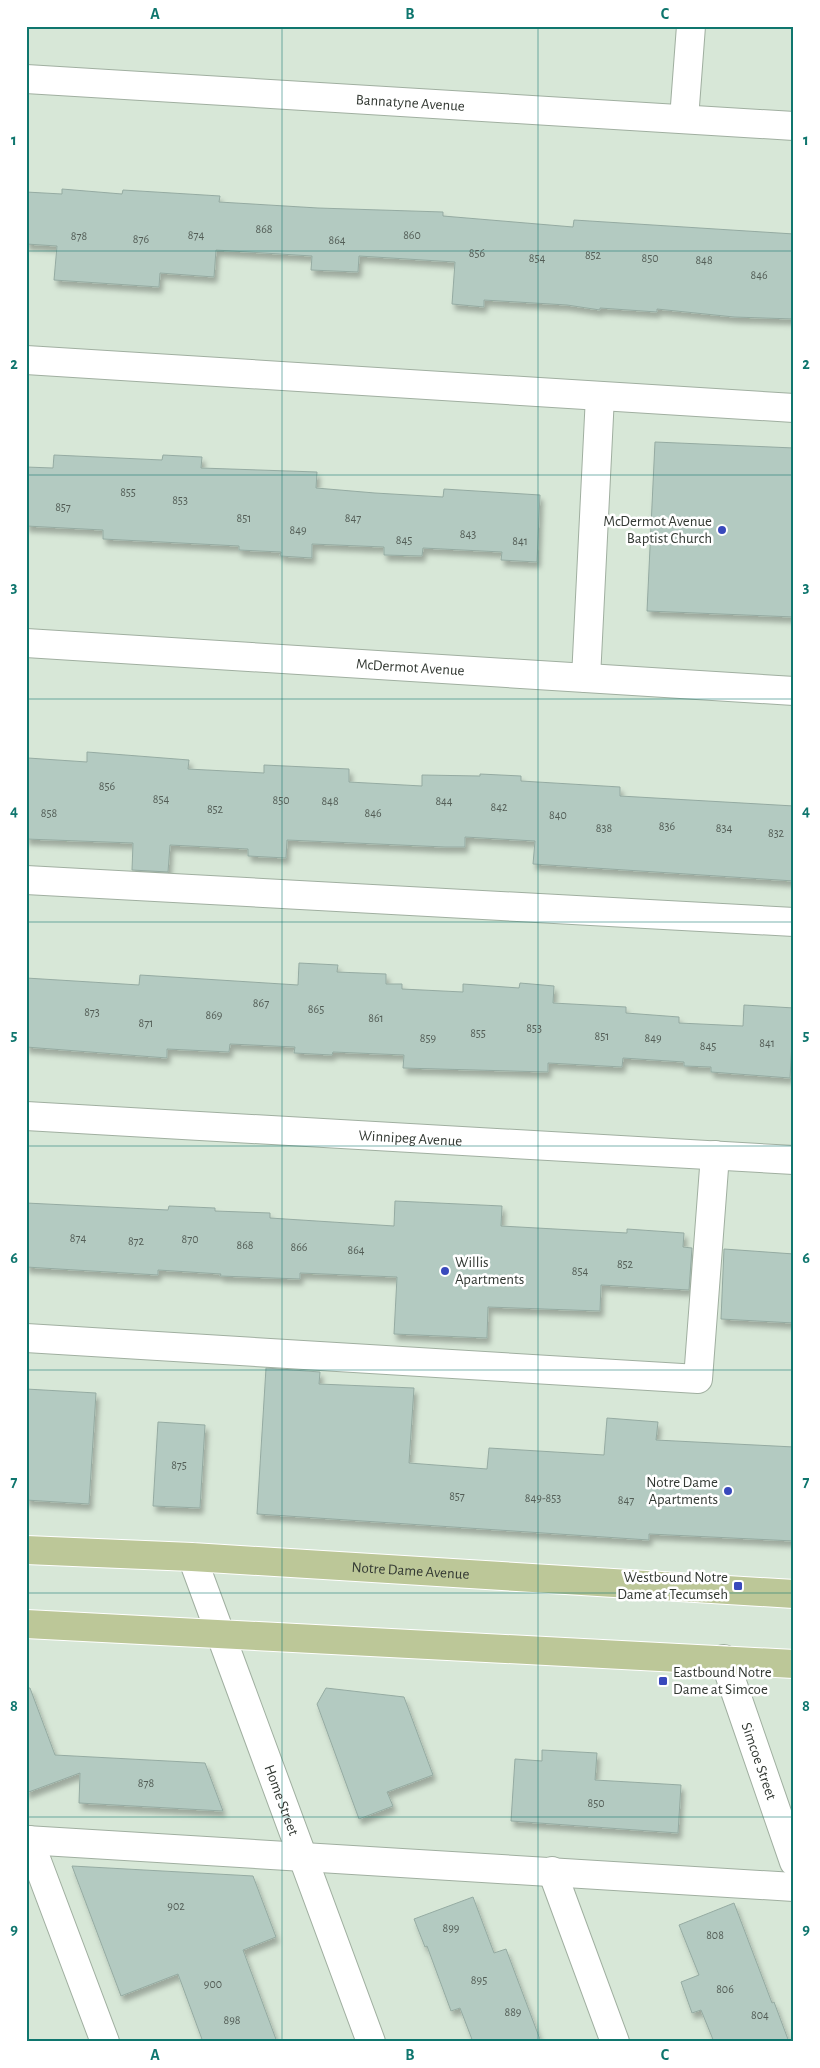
<svg xmlns="http://www.w3.org/2000/svg" width="820" height="2068" font-family="'Alegreya Sans',sans-serif">
	<defs>
		<filter id="shadow"><feDropShadow dx="3" dy="5.5" stdDeviation="2.5" flood-color="#0004"/></filter>
	</defs>
	<rect width="100%" height="100%" fill="#d7e7d7"/>
	<path fill="#b3cac1" stroke="#95aba2" filter="url(#shadow)" d="M62,189L122,194L123,190L220,196L219,202L318,208L443,212V216L573,227L574,220L794,234V319L734,317L657,309V312L600,308V310L567,305L484,300V307L452,304L455,262L359,256L358,272L311,270L312,256L216,250L214,277L160,273L159,287L54,280L57,246L26,244V192L62,194Z
		M655,442L794,448V617L647,611Z
		M54,455L162,460L163,455L202,457L201,468L317,472L316,488L375,493L443,497L444,489L540,495L537,562L501,560L502,552L423,548L422,556L384,555V547L312,544V558L280,556L281,552L239,550V546L103,539V530L26,526V467L53,468Z
		M87,752L189,760L188,769L264,773V765L349,769V782L422,786V775L480,776V774L521,776V781L620,787V796L794,806V881L533,864L535,841L465,837V847H445L287,840L286,858L248,856V849L170,845L168,872L132,870L133,843L26,839L28,758L87,762Z
		M299,963L338,965L337,972L386,974V984H402V989L463,992V984L519,988L520,983L554,986L553,1003L626,1007V1013L679,1017V1023L743,1026L744,1005L794,1008L790,1078L711,1072V1067L684,1066V1062L623,1058L622,1067L548,1063V1072L403,1068L404,1055L333,1052L332,1055L294,1053L295,1047L230,1044L229,1052L167,1049V1058L26,1047V978L139,985L140,975L298,985Z
		M395,1201L502,1206L501,1226L627,1233V1229L684,1233L683,1247L692,1248L689,1290L601,1285L600,1311L488,1307L487,1338L394,1334L397,1277L300,1273V1279L220,1276L221,1274L158,1270V1275L26,1267V1203L168,1210L169,1206L215,1208V1211L270,1213V1218L394,1226Z
		M724,1249L794,1254V1323L721,1319Z
		M266,1368L320,1372L319,1384L414,1388L409,1463L487,1469L489,1448L604,1455L607,1418L658,1422L656,1440L794,1447V1541L649,1534V1540L257,1514Z
		M26,1389L96,1393L89,1504L26,1500Z
		M158,1422L205,1425L200,1508L153,1506Z
		M26,1688H30L55,1755L205,1763L223,1811L79,1803L80,1773L26,1793Z
		M326,1688L404,1697L433,1775L387,1792L393,1806L359,1819L317,1704Z
		M542,1750L597,1753L595,1780L681,1785L678,1833L511,1821L515,1759L542,1761Z
		M72,1866L253,1876L276,1937L243,1950L277,2042H203L178,1974L121,1996Z
		M473,1897L494,1953L506,1949L541,2042H473L460,2008L451,2011L427,1946L425,1947L414,1919Z
		M734,1903L772,2003L774,2002L789,2042H714L701,2010L692,2013L681,1982L699,1975L679,1925Z"/>
	<g fill="none" stroke-linecap="round" stroke-linejoin="round">
		<defs>
			<g id="minor">
				<path id="s1" d="M26,79L794,126"/>
				<path d="M684,119L691,26"/>
				<path d="M26,360L794,408"/>
				<path id="s2" d="M26,643L794,691"/>
				<path d="M586,678L600,396"/>
				<path d="M26,880L794,922"/>
				<path id="s3" d="M26,1116L794,1160"/>
				<path d="M26,1338L698,1379L715,1155"/>
				<path id="s4" d="M192,1557L371,2042"/>
				<path id="s5" d="M724,1659L794,1862"/>
				<path d="M26,1840L794,1887"/>
				<path d="M29,1840L105,2042"/>
				<path d="M552,1871L615,2042"/>
			</g>
			<g id="major">
				<path id="s6" d="M26,1550L192,1557L794,1594"/>
				<path d="M26,1624L794,1664"/>
			</g>
		</defs>
		<use href="#minor" stroke="#a0afa0" stroke-width="30"/>
		<use href="#major" stroke="#fff" stroke-width="30"/>
		<use href="#minor" stroke="#fff" stroke-width="28"/>
		<use href="#major" stroke="#bcc798" stroke-width="28"/>
	</g>
	<path fill="none" stroke="#0f766e" stroke-width="1" stroke-opacity="0.55" d="M282,26V2042M538,26V2042M26,251H794M26,475H794M26,699H794M26,922H794M26,1146H794M26,1370H794M26,1593H794M26,1817H794"/>
	<g fill="#3949bc" stroke="#fff" stroke-width="2">
		<circle cx="722" cy="530" r="5"/>
		<circle cx="445" cy="1271" r="5"/>
		<circle cx="728" cy="1491" r="5"/>
		<rect x="733" y="1581" width="10" height="10" rx="2.5"/>
		<rect x="658" y="1676" width="10" height="10" rx="2.5"/>
	</g>
	<g text-anchor="middle" stroke-width="5" stroke-linejoin="round" paint-order="stroke">
		<g font-size="12" fill="#535d56">
			<text x="264" y="233">868</text>
			<text x="196" y="239">874</text>
			<text x="412" y="239">860</text>
			<text x="79" y="240">878</text>
			<text x="141" y="243">876</text>
			<text x="337" y="244">864</text>
			<text x="477" y="257">856</text>
			<text x="593" y="259">852</text>
			<text x="537" y="262">854</text>
			<text x="650" y="262">850</text>
			<text x="704" y="264">848</text>
			<text x="759" y="279">846</text>
			<text x="128" y="496">855</text>
			<text x="180" y="504">853</text>
			<text x="63" y="511">857</text>
			<text x="244" y="522">851</text>
			<text x="353" y="522">847</text>
			<text x="298" y="534">849</text>
			<text x="468" y="538">843</text>
			<text x="404" y="544">845</text>
			<text x="520" y="545">841</text>
			<text x="107" y="790">856</text>
			<text x="161" y="803">854</text>
			<text x="281" y="804">850</text>
			<text x="330" y="805">848</text>
			<text x="444" y="805">844</text>
			<text x="499" y="811">842</text>
			<text x="215" y="813">852</text>
			<text x="49" y="817">858</text>
			<text x="373" y="817">846</text>
			<text x="558" y="819">840</text>
			<text x="667" y="830">836</text>
			<text x="604" y="832">838</text>
			<text x="724" y="832">834</text>
			<text x="776" y="837">832</text>
			<text x="261" y="1007">867</text>
			<text x="316" y="1013">865</text>
			<text x="92" y="1016">873</text>
			<text x="214" y="1019">869</text>
			<text x="376" y="1022">861</text>
			<text x="146" y="1027">871</text>
			<text x="534" y="1032">853</text>
			<text x="478" y="1037">855</text>
			<text x="602" y="1040">851</text>
			<text x="428" y="1042">859</text>
			<text x="653" y="1042">849</text>
			<text x="767" y="1047">841</text>
			<text x="708" y="1050">845</text>
			<text x="78" y="1242">874</text>
			<text x="190" y="1243">870</text>
			<text x="136" y="1245">872</text>
			<text x="245" y="1249">868</text>
			<text x="299" y="1251">866</text>
			<text x="356" y="1254">864</text>
			<text x="625" y="1268">852</text>
			<text x="580" y="1275">854</text>
			<text x="179" y="1469">875</text>
			<text x="457" y="1500">857</text>
			<text x="543" y="1502">849-853</text>
			<text x="626" y="1504">847</text>
			<text x="146" y="1787">878</text>
			<text x="596" y="1807">850</text>
			<text x="176" y="1910">902</text>
			<text x="451" y="1932">899</text>
			<text x="715" y="1939">808</text>
			<text x="479" y="1984">895</text>
			<text x="213" y="1988">900</text>
			<text x="725" y="1993">806</text>
			<text x="513" y="2016">889</text>
			<text x="760" y="2019">804</text>
			<text x="232" y="2024">898</text>
		</g>
		<g font-size="15" fill="#333933" stroke="#fff">
			<text dy="5" stroke="none"><textPath href="#s1" startOffset="385">Bannatyne Avenue</textPath></text>
			<text dy="5" stroke="none"><textPath href="#s2" startOffset="385">McDermot Avenue</textPath></text>
			<text dy="5" stroke="none"><textPath href="#s3" startOffset="385">Winnipeg Avenue</textPath></text>
			<text dy="5" stroke="none"><textPath href="#s6" startOffset="385">Notre Dame Avenue</textPath></text>
			<text dy="5" stroke="none"><textPath href="#s5" startOffset="108">Simcoe Street</textPath></text>
			<text dy="5" stroke="none"><textPath href="#s4" startOffset="259">Home Street</textPath></text>
		</g>
		<g font-size="15" fill="#333933" stroke="#fff" text-anchor="end">
			<text x="712" y="526">McDermot Avenue<tspan x="712" dy="17">Baptist Church</tspan></text>
			<text x="455" y="1267" text-anchor="start">Willis<tspan x="455" dy="17">Apartments</tspan></text>
			<text x="718" y="1487">Notre Dame<tspan x="718" dy="17">Apartments</tspan></text>
			<text x="728" y="1582">Westbound Notre<tspan x="728" dy="17">Dame at Tecumseh</tspan></text>
			<text x="673" y="1677" text-anchor="start">Eastbound Notre<tspan x="673" dy="17">Dame at Simcoe</tspan></text>
		</g>
	</g>
	<rect width="820" height="2068" fill="none" stroke="#ffffff" stroke-width="55"/>
	<rect x="28" y="28" width="764" height="2012" fill="none" stroke="#0f766e" stroke-width="2"/>
	<g font-size="16" text-anchor="middle" font-weight="bold" fill="#0f766e">
		<text x="155" y="19">A</text>
		<text x="410" y="19">B</text>
		<text x="665" y="19">C</text>
		<text x="14" y="145">1</text>
		<text x="806" y="145">1</text>
		<text x="14" y="369">2</text>
		<text x="806" y="369">2</text>
		<text x="14" y="592">3</text>
		<text x="806" y="592">3</text>
		<text x="14" y="816">4</text>
		<text x="806" y="816">4</text>
		<text x="14" y="1040">5</text>
		<text x="806" y="1040">5</text>
		<text x="14" y="1263">6</text>
		<text x="806" y="1263">6</text>
		<text x="14" y="1487">7</text>
		<text x="806" y="1487">7</text>
		<text x="14" y="1711">8</text>
		<text x="806" y="1711">8</text>
		<text x="14" y="1934">9</text>
		<text x="806" y="1934">9</text>
		<text x="155" y="2060">A</text>
		<text x="410" y="2060">B</text>
		<text x="665" y="2060">C</text>
	</g>
</svg>
